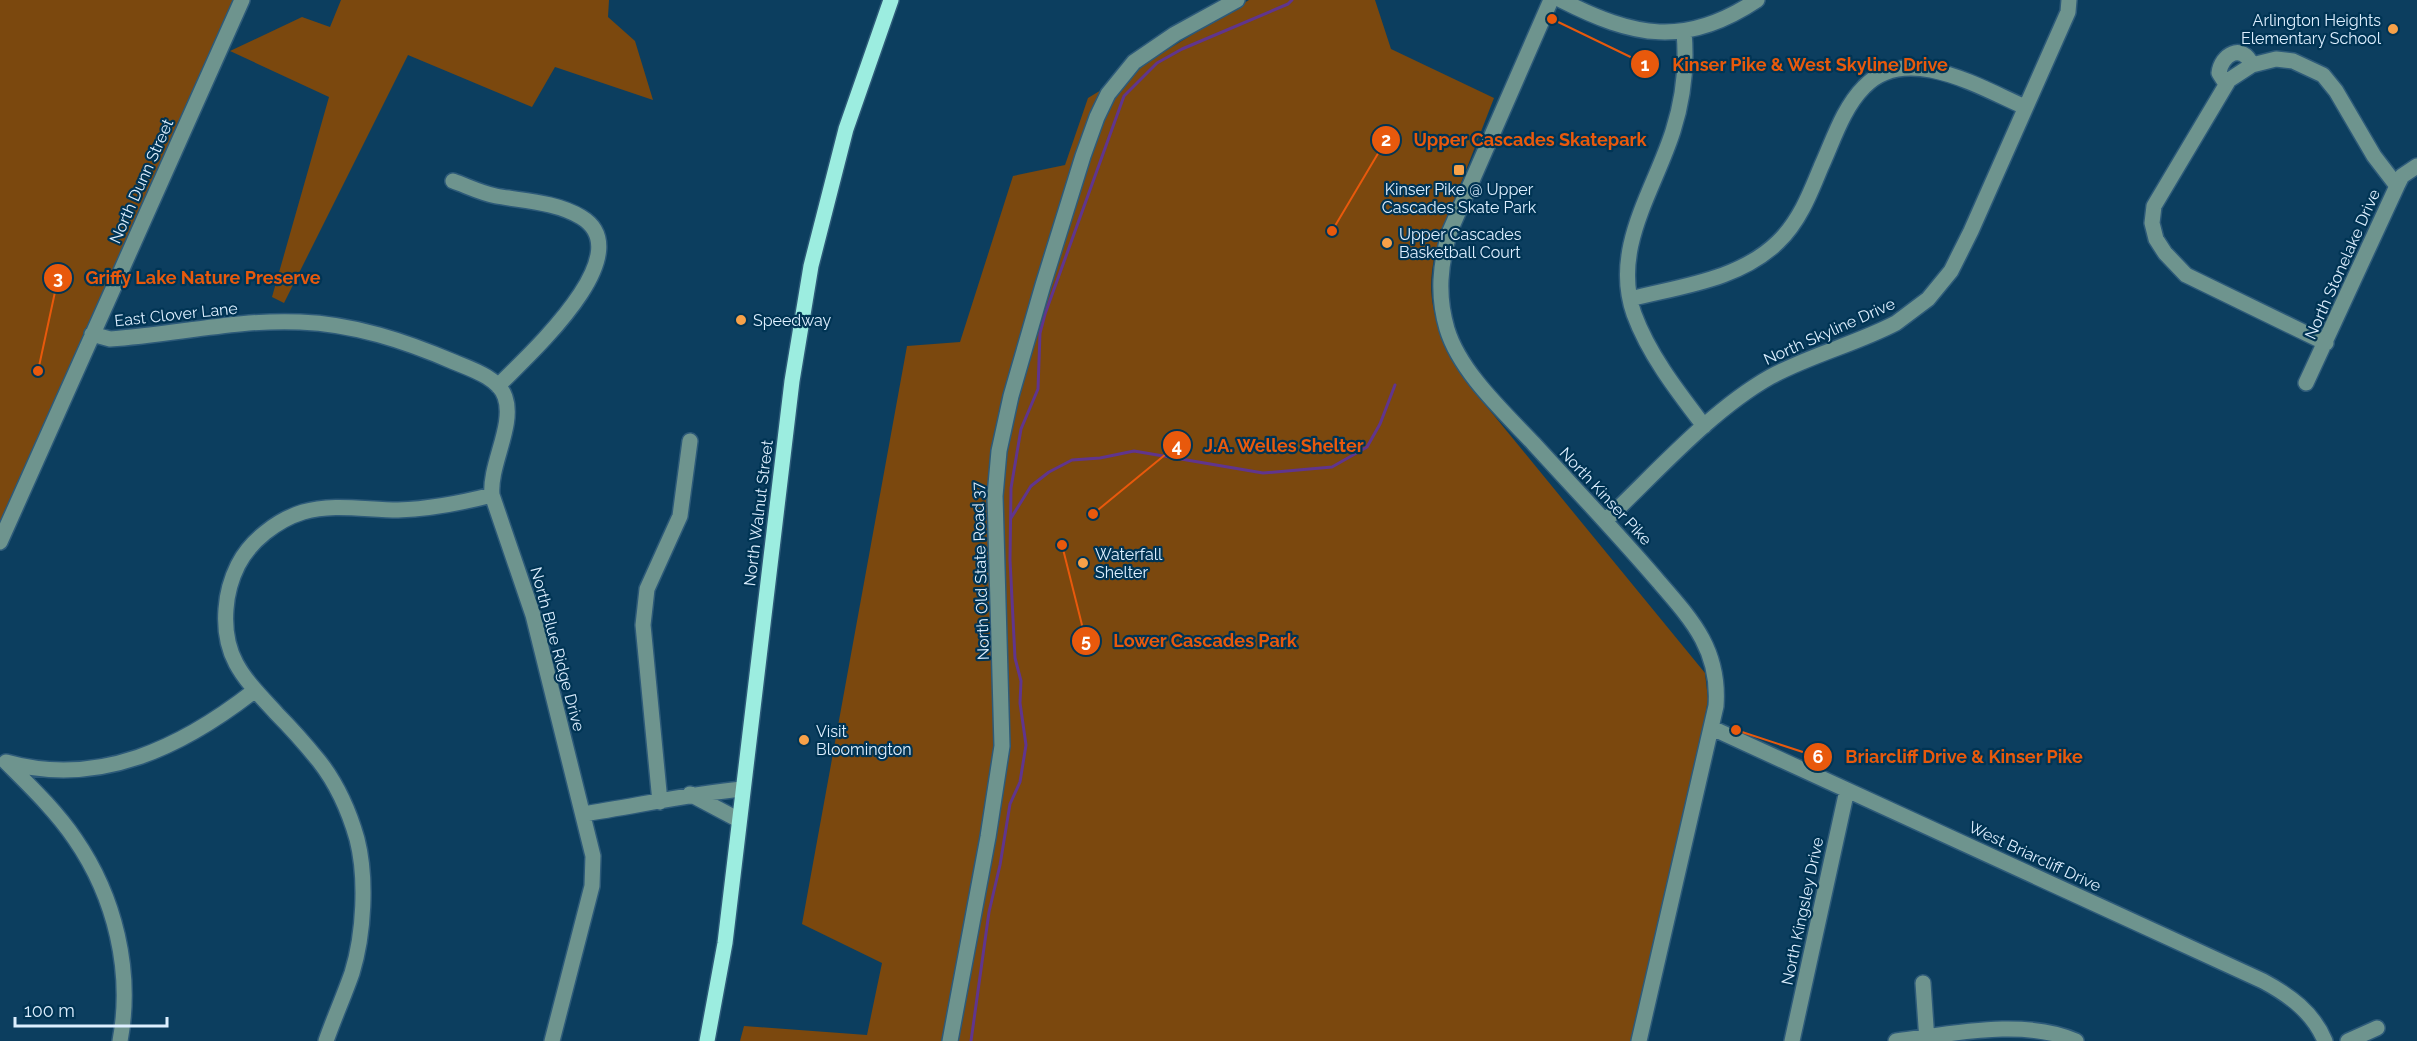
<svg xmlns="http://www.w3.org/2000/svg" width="2417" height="1041" font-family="Raleway,sans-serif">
	<rect width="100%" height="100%" fill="#0c3e5f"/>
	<path fill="#7b480e" d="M0,0H242L0,542Z
		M341,0H609L608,17L635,41L653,100L555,67L532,107L408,55L284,303L272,297L329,97L230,51L302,17L330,27Z
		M1249,0H1375L1391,49L1494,98C1483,126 1472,155 1461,183C1445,223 1425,262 1433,306C1438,335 1454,361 1469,385L1705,673L1708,699L1703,729L1631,1041H740L744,1026L867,1035L882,963L802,924L907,346L960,342L1013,176L1065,165L1088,98Z"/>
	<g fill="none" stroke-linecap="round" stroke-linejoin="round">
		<path stroke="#60358d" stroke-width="3" d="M1011,518L1031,486L1049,472L1072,460L1100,458L1134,451L1263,473L1332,467L1367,447L1380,424L1395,385
			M971,1041L989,912L1000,865L1010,804L1020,782L1026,745L1020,703L1021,681L1015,658L1010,560L1011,488L1021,429L1038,389L1040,333L1045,314L1124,96L1157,63L1182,49L1288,4L1292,0"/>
		<defs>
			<path id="minor" d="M1551,0L1450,231C1440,264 1437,295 1447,329C1460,372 1504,412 1534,444C1576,490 1619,535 1659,582C1693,621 1720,651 1716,706L1639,1041
				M1561,0C1634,37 1685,48 1757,0
				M1684,32C1687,66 1684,97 1673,131C1654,191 1611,249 1634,314C1649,355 1678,392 1704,426
				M2226,84L2219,73C2221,55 2242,42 2252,65
				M453,181C467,186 481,193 496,196C524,201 556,202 581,217C643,254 525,358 498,386
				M1630,299C1681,286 1739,280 1778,242C1799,222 1810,194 1821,167C1833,141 1843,108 1864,87C1906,42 1981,88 2025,107
				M92,334L110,339C173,335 237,319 300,322C354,324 405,341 454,362C471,369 499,378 505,397C515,425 489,465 492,495L533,615L593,856L592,886L552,1041
				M2326,343L2186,275L2165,253L2156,239L2152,223L2154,206L2229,80L2252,65L2276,59L2293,61L2323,75L2336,91L2374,156L2397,186
				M2306,383L2397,186L2402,176L2417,166
				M1605,521C1655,474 1710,411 1770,377C1810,355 1856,344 1896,323L1928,299L1951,271L1971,231L2068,12L2069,0
				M0,542L242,0
				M1712,728L2263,981C2289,995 2313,1012 2325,1041
				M6,762C99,788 182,747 254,691
				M7,763C31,787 56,811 75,839C115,897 133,971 120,1041
				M690,794L739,820
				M660,802L643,625L647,589L680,516L690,441
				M583,814C636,806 688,794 742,789
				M1923,983L1927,1041
				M326,1041C334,1018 344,996 352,973C364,934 367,878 357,839C349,811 337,784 319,761C306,745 292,729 277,714C246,680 222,659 226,609C227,593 231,579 238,565C250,541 277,520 303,512C333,503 367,510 398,510C430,509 461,503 492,495
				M950,1041L988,837L1002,746L995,496L999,451L1011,396L1043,285L1083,156L1097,117L1108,94L1134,62L1175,34L1237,0
				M1792,1041L1847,790
				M1896,1041C1952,1034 2024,1018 2076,1041
				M2348,1041L2377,1028"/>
			<path id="major" d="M707,1041L725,943L792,381L811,266L846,129L891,0"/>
		</defs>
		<use href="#minor" stroke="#2d5a79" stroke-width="18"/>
		<use href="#major" stroke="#2d5a79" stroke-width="18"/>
		<use href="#minor" stroke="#6e948e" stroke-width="15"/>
		<use href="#major" stroke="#9cede0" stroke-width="15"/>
	</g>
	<g fill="#f7a149" stroke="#003454" stroke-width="2">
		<circle cx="2393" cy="29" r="6"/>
		<rect x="1453" y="164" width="12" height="12" rx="3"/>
		<circle cx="1387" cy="243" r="6"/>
		<circle cx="741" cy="320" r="6"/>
		<circle cx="1083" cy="563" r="6"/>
		<circle cx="804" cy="740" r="6"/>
	</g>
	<g text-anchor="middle" stroke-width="4.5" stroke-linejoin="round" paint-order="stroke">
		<g font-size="16" fill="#ddefff" stroke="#003454" text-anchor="start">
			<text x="2381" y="26" text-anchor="end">Arlington Heights<tspan x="2381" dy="18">Elementary School</tspan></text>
			<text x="1459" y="195" text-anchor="middle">Kinser Pike @ Upper<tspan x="1459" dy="18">Cascades Skate Park</tspan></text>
			<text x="1399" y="240">Upper Cascades<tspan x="1399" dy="18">Basketball Court</tspan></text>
			<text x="753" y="326">Speedway</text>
			<text x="1095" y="560">Waterfall<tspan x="1095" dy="18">Shelter</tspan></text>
			<text x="816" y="737">Visit<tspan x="816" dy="18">Bloomington</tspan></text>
		</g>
		<g font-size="16" fill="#ddefff" stroke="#003454">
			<text transform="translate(141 181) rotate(-66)" y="6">North Dunn Street</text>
			<text transform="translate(2342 264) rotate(-66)" y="6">North Stonelake Drive</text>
			<text transform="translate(176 314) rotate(-6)" y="6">East Clover Lane</text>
			<text transform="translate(1829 331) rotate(-24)" y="6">North Skyline Drive</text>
			<text transform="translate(1606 496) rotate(47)" y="6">North Kinser Pike</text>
			<text transform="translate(758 513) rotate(-83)" y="6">North Walnut Street</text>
			<text transform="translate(980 571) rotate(-92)" y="6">North Old State Road 37</text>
			<text transform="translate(558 649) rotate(75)" y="6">North Blue Ridge Drive</text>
			<text transform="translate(2035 856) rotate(25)" y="6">West Briarcliff Drive</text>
			<text transform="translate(1802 911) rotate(-78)" y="6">North Kingsley Drive</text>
		</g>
	</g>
	<path fill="none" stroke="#e8590c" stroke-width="2" d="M1552 19L1645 64M1332 231L1386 140M38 371L58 278M1093 514L1177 445M1062 545L1086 641M1736 730L1818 757"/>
	<g fill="#e8590c" stroke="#003454" stroke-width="2">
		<circle cx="1552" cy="19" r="6"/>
		<circle cx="1332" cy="231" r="6"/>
		<circle cx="38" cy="371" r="6"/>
		<circle cx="1093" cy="514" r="6"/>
		<circle cx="1062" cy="545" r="6"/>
		<circle cx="1736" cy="730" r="6"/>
		<circle cx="1645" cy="64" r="15"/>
		<circle cx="1386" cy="140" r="15"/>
		<circle cx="58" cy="278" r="15"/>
		<circle cx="1177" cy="445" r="15"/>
		<circle cx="1086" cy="641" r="15"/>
		<circle cx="1818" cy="757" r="15"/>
	</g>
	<g font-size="18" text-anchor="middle" font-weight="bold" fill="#fff">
		<text x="1645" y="71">1</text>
		<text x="1386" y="146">2</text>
		<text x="58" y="284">3</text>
		<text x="1177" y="452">4</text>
		<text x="1086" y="647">5</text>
		<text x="1818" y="763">6</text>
	</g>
	<g font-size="18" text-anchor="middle" font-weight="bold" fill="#e8590c" stroke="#003454" stroke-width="4.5" stroke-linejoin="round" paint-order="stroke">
		<text x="1810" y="71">Kinser Pike &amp; West Skyline Drive</text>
		<text x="1530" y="146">Upper Cascades Skatepark</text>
		<text x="203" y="284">Griffy Lake Nature Preserve</text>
		<text x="1284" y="452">J.A. Welles Shelter</text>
		<text x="1205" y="647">Lower Cascades Park</text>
		<text x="1964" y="763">Briarcliff Drive &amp; Kinser Pike</text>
	</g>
	<path d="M15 1017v9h152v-9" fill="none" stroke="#ddefff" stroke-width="3"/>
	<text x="24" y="1017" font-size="18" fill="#ddefff" stroke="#003454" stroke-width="4.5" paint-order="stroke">100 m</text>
</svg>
